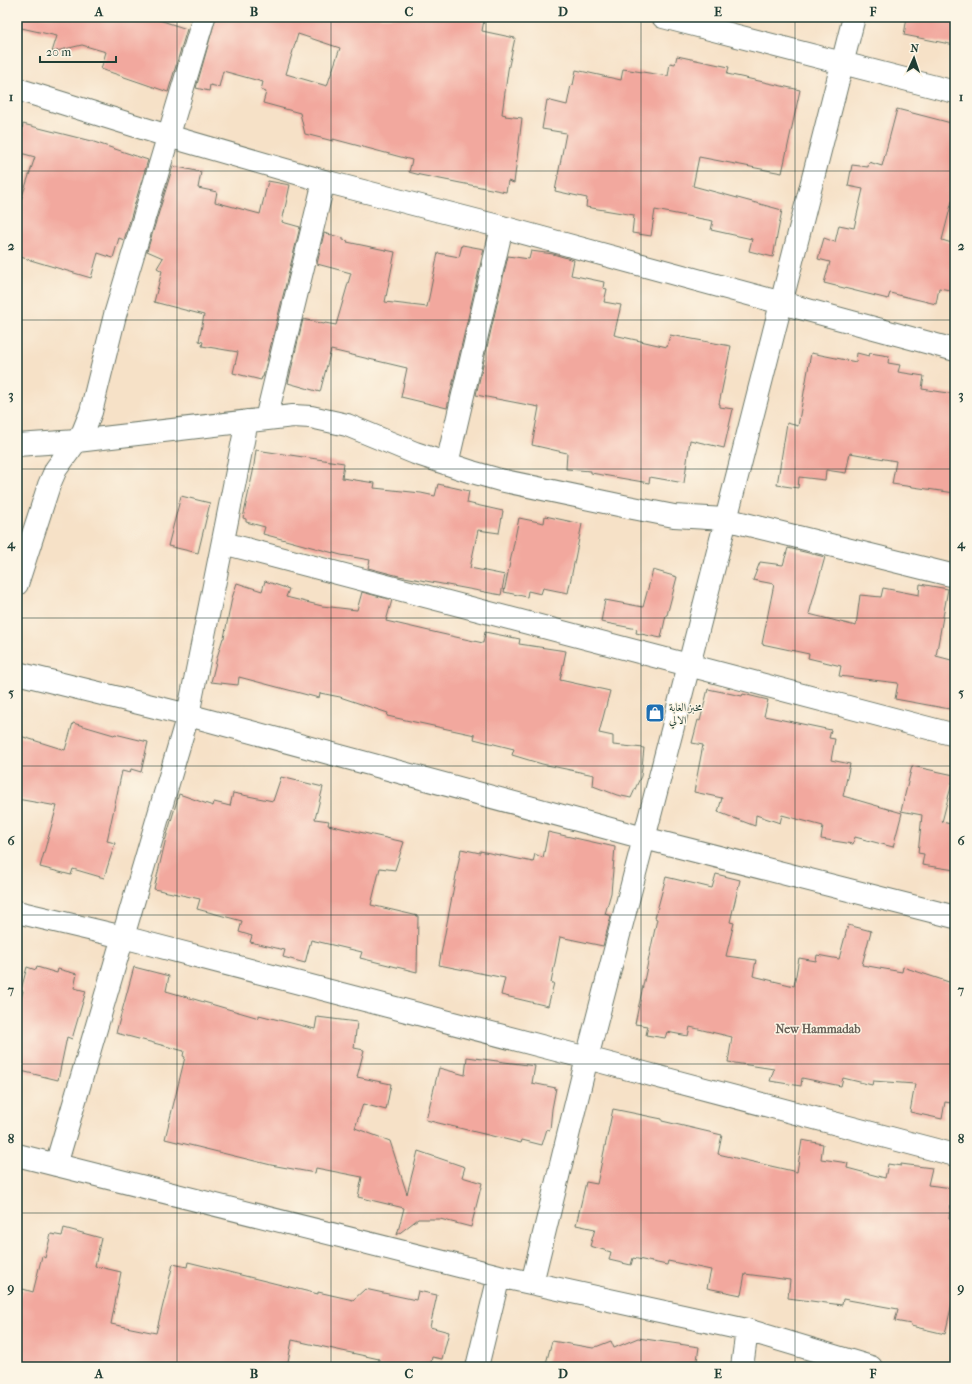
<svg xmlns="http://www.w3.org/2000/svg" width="972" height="1384" font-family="'IM FELL French Canon',Amiri,serif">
	<rect width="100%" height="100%" fill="#fcf5e5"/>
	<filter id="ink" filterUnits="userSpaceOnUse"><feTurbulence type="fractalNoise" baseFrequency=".025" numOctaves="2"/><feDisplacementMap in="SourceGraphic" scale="8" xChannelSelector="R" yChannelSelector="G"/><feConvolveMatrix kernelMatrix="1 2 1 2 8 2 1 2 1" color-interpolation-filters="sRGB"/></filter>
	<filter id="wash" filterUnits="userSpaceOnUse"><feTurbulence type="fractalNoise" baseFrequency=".012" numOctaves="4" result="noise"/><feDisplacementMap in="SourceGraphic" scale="16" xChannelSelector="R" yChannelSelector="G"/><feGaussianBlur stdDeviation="0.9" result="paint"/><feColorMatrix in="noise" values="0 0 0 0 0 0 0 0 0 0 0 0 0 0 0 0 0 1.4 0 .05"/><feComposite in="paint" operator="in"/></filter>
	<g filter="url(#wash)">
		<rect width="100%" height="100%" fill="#f6e1c7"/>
		<g id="blocks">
			<path fill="#f2a89e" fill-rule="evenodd" d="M17,17H150L187,29L168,92L101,69L106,52L82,45L52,52L57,36L17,27Z
				M216,17H471L484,20L482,31L515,38L508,70L502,114L506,115L505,116L522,118L514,183L508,181L506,192L420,175L409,172L412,160L333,139V141L305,134L300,113L263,103L266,92L261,90L263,82L223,71L219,87L210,85L209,91L196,88ZM298,34L340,48L327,86L286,74Z
				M907,17H955V45L904,35Z
				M677,56L729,67L727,74L800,90L782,173L699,157L693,186L782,210L773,257L749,251L752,239L711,230L713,221L655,210L651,236L632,233L634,215L586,207L587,198L555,191L566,133L542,129L547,100L567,105L571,85H573L576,70L621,80L623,69L668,76L670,63L675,64Z
				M897,109L955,124V201H952L942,240L955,244V291L939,288L936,304L890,293L888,299L824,283L830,262L818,259L824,238L835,242L839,225L854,228L863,189L848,186L852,165L868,167L869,162L882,166Z
				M23,124L91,141L148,160L124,240L119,238L113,258L98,253L91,278L17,256V212L35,157L17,152Z
				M173,166L201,172L198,188L217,192L215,202L260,214L268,181L290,185L282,222L300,227L263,377H262L261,380L233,373L238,352L202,346L203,342L199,341L204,315L154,302L162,271L157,268L163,258L147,251Z
				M324,233L343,238V240L348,241L347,242L395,252L385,302L427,307L438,253L459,257L462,245L484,249L447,408L401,397L407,368L331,350L320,392L288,383L303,319L324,324L325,323L336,325L351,273L317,264Z
				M531,251L553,254L574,260L571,275L604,282L603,288L607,289L604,302L621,305L614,335L667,347L670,335L731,346L719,404H720V407L733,409L724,448L690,440L684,483L650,477L649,483L591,473V471L566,469L567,453L532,445L539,407L476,395L508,256L529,259Z
				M811,353L856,362L857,353L869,356L870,353L889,356L888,363L900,365L898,372L924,376L922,389L955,394V493L892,484L896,461L850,453L846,473L826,470L825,480L799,477L798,488L777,485L787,423L798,426Z
				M256,450L344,463L342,478L375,483L374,488L421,493L435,496L438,484L469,491L467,503L503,511L499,533L478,530L470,568L505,575L501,595L399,576L368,568L370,560L341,555L263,534L265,527L246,522V519L243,518L253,472Z
				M181,496L210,503L198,553L168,546Z
				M545,516L582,524L568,593L543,588L541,594L528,591L527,597L504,592L519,518L544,523Z
				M788,548L825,557L809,614L856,626L860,595L881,597L883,588L919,595L920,584L948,589L936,656L955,661V710L895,699L898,683L839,676L841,666L808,658L809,654L762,644L774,584L753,580L760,562L783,565Z
				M653,570L677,577L667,615H666L661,638L636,633L637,629L601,622L605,600L643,607Z
				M265,581L289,589L286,597L322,606L357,610L362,592L392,600L386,621L442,634L483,643L485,632L520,639L519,644L566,651L560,680L610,691L599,733L613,736V745L644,748L641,776L631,798L617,795L593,786L594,775L542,764L512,755L514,749L474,739L475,735L387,716L388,713L340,697L320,693L319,698L239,677L238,685L211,682L218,654L223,638H224L232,598L237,583L262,591Z
				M708,689L742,696L743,694L768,700L764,716L831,730L829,738L835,739L831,760L850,764L843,796L902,813L893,847L855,837L853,844L821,839L823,826L782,815L780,823L756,815L755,826L718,812L722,798L694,792L703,745L692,743L698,720L700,721Z
				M73,723L114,735L115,734L148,742L141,772L131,769L130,773L122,771L107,841L115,843L104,878L73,869L71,875L40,867L57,806L17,799V735L65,750Z
				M912,766L954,775L942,822L955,825V870L922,865L924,854L918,853L922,815L901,811Z
				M281,777L323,787L315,819L329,821L328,825L404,842L395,870L380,868L371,905L418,916L417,972L360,958L362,952L311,940L305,963L283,957L285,950L250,942L252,936L239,932L242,921L197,909L200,899L154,889L166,838L179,794L213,806L214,802L230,806L233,793L273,801Z
				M548,832L615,847L611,893L605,914L611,916L603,946L560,937L551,983H554L548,1006L501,995L505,978L439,965L461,849L480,853V851L533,862L535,854L543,858Z
				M716,874L740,880L730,922L734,923L726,956L756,960L753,976L794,986L799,958L816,961L817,955L839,959L848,925L871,931L862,965L902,972L903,967L955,984V1094H952L951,1103L945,1102L942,1119L910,1112L915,1084L873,1081L872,1085L843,1078L841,1086L802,1078L801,1086L770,1081L774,1069L728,1062L732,1037L690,1027L688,1036L667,1032L665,1038L646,1035L648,1026L635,1024L657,919L655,918L666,877L712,888Z
				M27,967L36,970L37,967L57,973L58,969L77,974L74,988L86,991L72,1039L67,1037L58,1080L17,1070V1015L23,991L21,990Z
				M134,967L169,976L166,991L259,1018V1015L315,1029L317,1017L357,1022L354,1048L364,1050L357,1077L391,1084L386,1110L363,1104L355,1128L390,1141L407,1194L418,1151L465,1167L462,1177L482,1183L471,1227L440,1219H418L397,1235L404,1208L358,1197L362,1177L316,1168L315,1173L271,1165L165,1139L185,1057L183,1056L184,1051L116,1033Z
				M467,1057L535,1066L532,1083L556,1088L552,1109L550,1130L547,1129L542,1145L522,1140L521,1143L426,1120L439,1068L465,1075Z
				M613,1109L662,1119V1121L722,1135L718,1154L797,1172L802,1140L823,1144L821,1159L848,1163L847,1168L885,1178L888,1164L901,1166V1164L932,1168L928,1185L953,1188L949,1218L955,1219V1290L945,1334L911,1326V1324L895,1321L898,1309L843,1299L842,1305L788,1298L790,1280L745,1274L741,1295L707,1288L711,1270L668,1261L667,1265L633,1258L631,1265L609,1260L611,1252L590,1246L595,1229L576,1225L586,1182L597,1184Z
				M64,1228L101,1238L95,1266L121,1272L111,1324L156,1333L173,1264L187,1267L188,1262L318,1294V1292L353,1300L365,1289L416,1300L418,1291L437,1295L430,1327L449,1332L442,1359L432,1357L430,1367H378L379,1359L292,1340L287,1367H17V1309L23,1289L33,1292L42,1256L45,1258L51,1234L62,1236Z
				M638,1338L699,1347L696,1367H545L552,1341L593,1348L611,1341L614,1348Z"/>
		</g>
	</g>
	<g filter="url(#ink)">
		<use href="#blocks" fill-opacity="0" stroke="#6a7667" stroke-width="1"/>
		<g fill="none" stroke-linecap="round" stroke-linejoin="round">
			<defs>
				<path id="street" d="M663,17L955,92
					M17,89L168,136L324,181L502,227L955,350
					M266,419L324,181
					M17,445L77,441L293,416L311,417L347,425L415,453L472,472L500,480L628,507L674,516L725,519L955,576
					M447,464L502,227
					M223,543L955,735
					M17,584L49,485L56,469L83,432L91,412L115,315L204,17
					M17,673L188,715L644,838L955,917
					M17,912L123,937L587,1058L955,1155
					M17,1155L499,1276L747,1330L871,1367
					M56,1165L188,715L247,421
					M532,1283L587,1058L689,665L854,17
					M477,1367L499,1276
					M742,1367L747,1330"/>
			</defs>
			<use href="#street" stroke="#6a7667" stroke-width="24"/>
			<use href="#street" stroke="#fff" stroke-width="22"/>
		</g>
	</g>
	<path fill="none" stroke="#1f3d34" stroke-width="1" stroke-opacity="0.55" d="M177,17V1367M331,17V1367M486,17V1367M641,17V1367M795,17V1367M17,171H955M17,320H955M17,469H955M17,618H955M17,766H955M17,915H955M17,1064H955M17,1213H955"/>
	<defs>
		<symbol id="shop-square" viewBox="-11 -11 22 22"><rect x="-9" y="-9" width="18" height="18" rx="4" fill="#1f6fb2" stroke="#fcf5e5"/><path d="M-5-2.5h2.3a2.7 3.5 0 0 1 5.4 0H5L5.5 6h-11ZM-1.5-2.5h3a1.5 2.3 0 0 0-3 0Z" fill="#fff"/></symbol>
	</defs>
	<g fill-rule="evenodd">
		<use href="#shop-square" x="644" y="702" width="22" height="22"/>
	</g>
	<g text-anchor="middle" stroke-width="3" stroke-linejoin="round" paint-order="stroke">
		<g font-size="11" fill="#1f3d34" stroke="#fcf5e5" text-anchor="start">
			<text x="669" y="711">مخبز الغابة<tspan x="669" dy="13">الالي</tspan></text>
		</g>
		<g font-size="12" font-weight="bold" fill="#696259" stroke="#fcf5e5">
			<text x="818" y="1033">New Hammadab</text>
		</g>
	</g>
	<rect width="972" height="1384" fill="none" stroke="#fcf5e5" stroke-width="44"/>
	<g transform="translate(914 58) rotate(3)" stroke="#fcf5e5" stroke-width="3" paint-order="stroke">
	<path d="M0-3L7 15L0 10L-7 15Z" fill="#1f3d34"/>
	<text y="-6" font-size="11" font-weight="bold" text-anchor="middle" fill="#1f3d34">N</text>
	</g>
	<path d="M40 56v6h76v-6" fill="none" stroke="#1f3d34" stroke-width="2"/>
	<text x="46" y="56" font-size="12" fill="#1f3d34" stroke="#fcf5e5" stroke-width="3" paint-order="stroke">20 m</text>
	<rect x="22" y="22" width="928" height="1340" fill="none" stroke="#1f3d34" stroke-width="1.5"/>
	<g font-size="13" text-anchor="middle" font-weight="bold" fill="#1f3d34">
		<text x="99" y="16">A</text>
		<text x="254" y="16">B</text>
		<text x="409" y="16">C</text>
		<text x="563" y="16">D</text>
		<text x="718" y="16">E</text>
		<text x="873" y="16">F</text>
		<text x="11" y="101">1</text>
		<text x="961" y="101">1</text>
		<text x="11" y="250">2</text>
		<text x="961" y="250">2</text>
		<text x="11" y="399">3</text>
		<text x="961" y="399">3</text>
		<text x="11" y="548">4</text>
		<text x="961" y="548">4</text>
		<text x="11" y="697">5</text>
		<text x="961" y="697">5</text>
		<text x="11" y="845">6</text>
		<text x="961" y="845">6</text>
		<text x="11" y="994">7</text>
		<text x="961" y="994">7</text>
		<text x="11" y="1143">8</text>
		<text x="961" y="1143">8</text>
		<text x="11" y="1292">9</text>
		<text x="961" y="1292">9</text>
		<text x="99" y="1378">A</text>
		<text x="254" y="1378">B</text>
		<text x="409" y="1378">C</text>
		<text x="563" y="1378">D</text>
		<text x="718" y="1378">E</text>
		<text x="873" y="1378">F</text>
	</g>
</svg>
